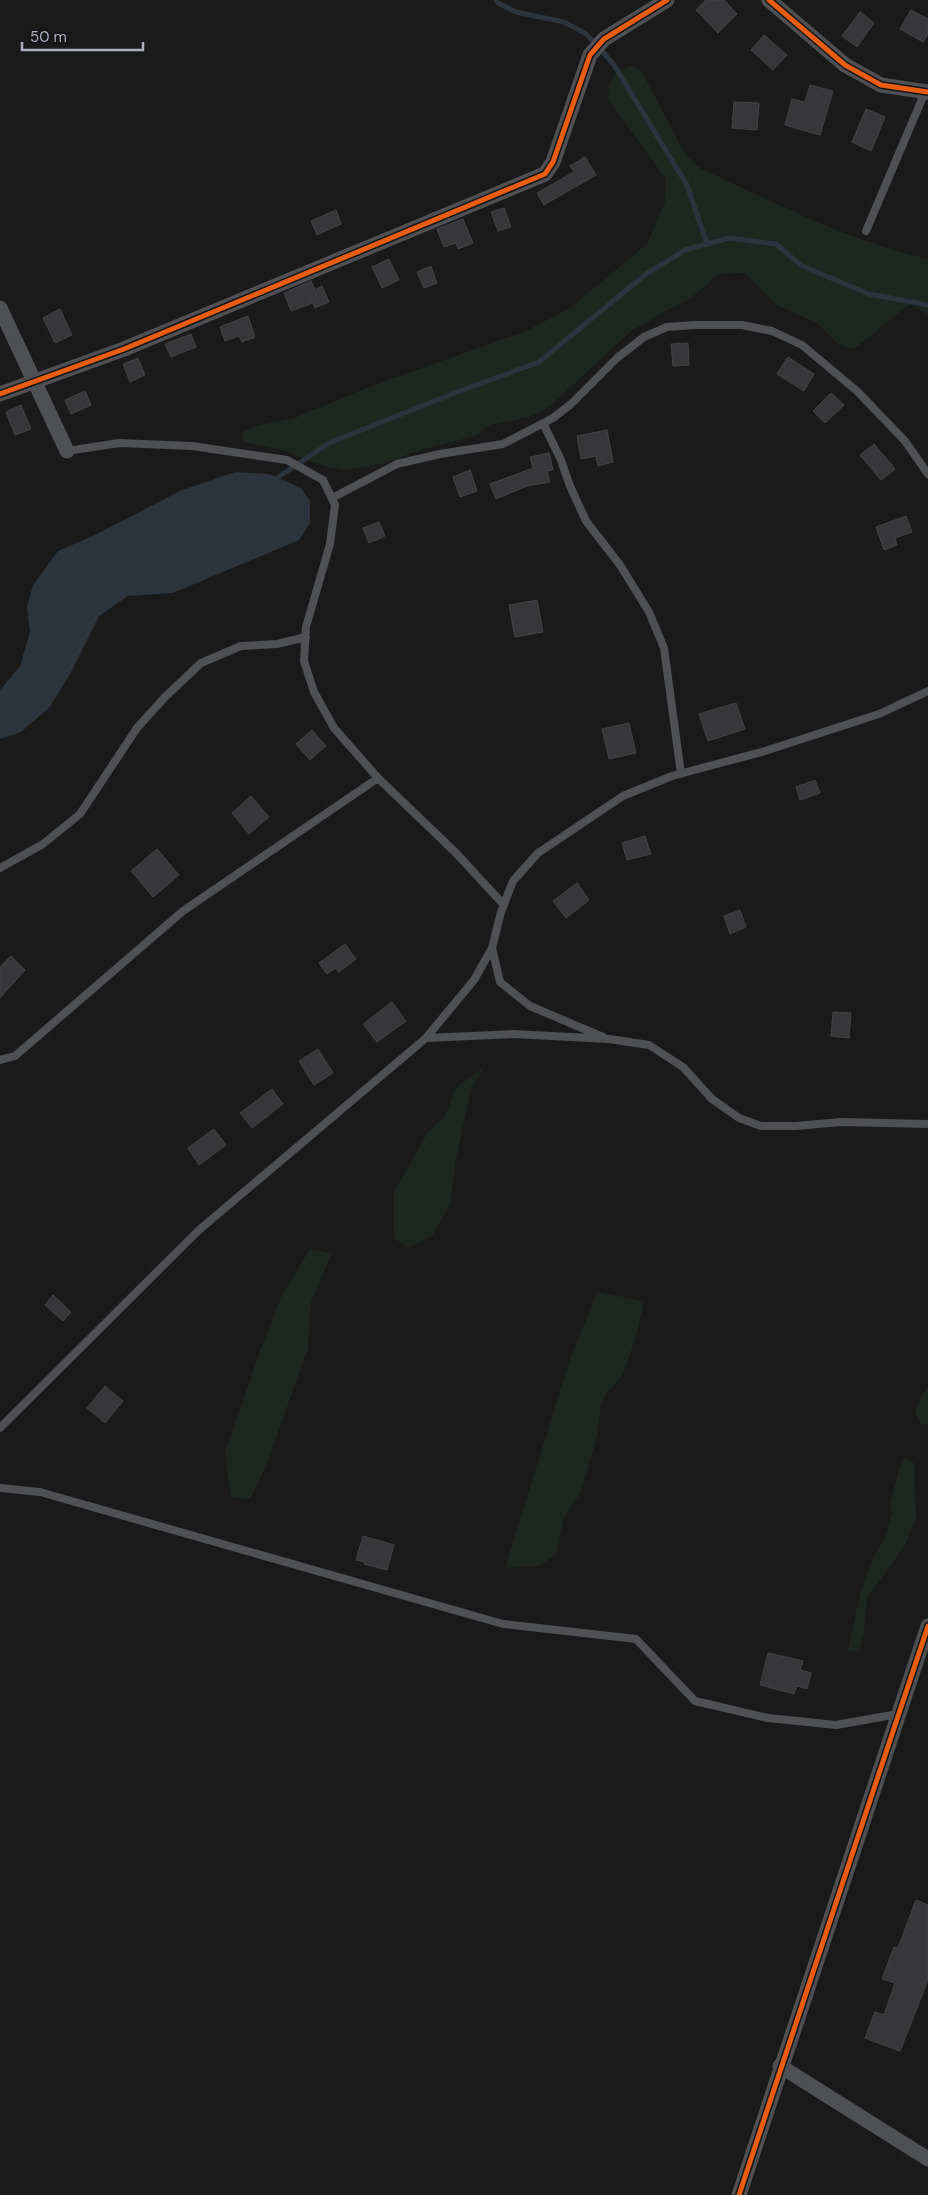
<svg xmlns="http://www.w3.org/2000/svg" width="928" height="2195" font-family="'DM Sans',sans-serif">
	<rect width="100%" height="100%" fill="#1a1a1b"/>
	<path fill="#1e2620" d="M632,66L642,72L685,154L700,168C774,202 848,241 928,259V316L913,304L906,307L854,349L838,344L817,323L776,305L746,273L718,274L689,300L665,311L630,332L548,408L528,417L490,425L475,436L424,449L381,464L347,470L327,467L279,449L244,442L241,433L259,425L292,419L369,387L526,331L570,308L647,244L665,202L666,179L608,99L609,84L617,71Z
		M485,1066L471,1089L456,1159L450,1205L432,1236L408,1248L394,1238V1192L428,1132L445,1117L455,1089Z
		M310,1249L332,1253L311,1302L308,1348L266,1466L250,1499L231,1498L225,1453L260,1351L282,1295Z
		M597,1292L644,1301L635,1340L622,1376L609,1390L601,1404L597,1436L581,1492L563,1520L557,1553L540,1566L505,1568L570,1359Z
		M928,1388V1424L922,1425L915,1412L923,1393Z
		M905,1457L914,1463L916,1518L905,1545L867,1598L864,1633L859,1652L848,1651L860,1594L872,1560L885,1537L892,1513L890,1505L899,1470Z"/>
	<path fill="#2c343e" d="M235,472L269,474L301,488L310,501V523L299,540L173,593L128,596L99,616L70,674L49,708L21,732L0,739V690L20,666L30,632L27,606L33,585L58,551L95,535L180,491Z"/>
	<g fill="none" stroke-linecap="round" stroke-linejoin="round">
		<path stroke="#2c343e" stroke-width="5" d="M496,0L498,3L516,12L564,22L585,33L598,46L614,65L687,185L707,244
			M277,478L329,443L452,394L539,362L646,274L685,250L729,238L776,244L802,266L869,294L928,305"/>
	</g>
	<path fill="#373739" stroke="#434447" d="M706,0H724L737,14L718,33L696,10Z
		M911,10L928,19V34L923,42L900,29Z
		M860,12L874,23L857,47L842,36Z
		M764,35L787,55L773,70L751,50Z
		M810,85L833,91L820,135L785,125L792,99L805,102Z
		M734,102L759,103L757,130L732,128Z
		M866,109L885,117L871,151L852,142Z
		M585,157L596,175L544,205L537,193L574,172L570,166Z
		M504,208L511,227L498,231L491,212Z
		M336,210L341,224L317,235L311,221Z
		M463,219L473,243L458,249L456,243L444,247L437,229Z
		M389,259L399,280L382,288L372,267Z
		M431,266L437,283L424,288L417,272Z
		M311,281L315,290L322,286L329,302L315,308L313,303L291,311L284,293Z
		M60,309L72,335L55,343L43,318Z
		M248,316L255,337L242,342L239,336L225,341L220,327Z
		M191,334L196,347L171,357L165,344Z
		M688,343L689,365L673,366L671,344Z
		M788,357L814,374L804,391L777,374Z
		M138,358L145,375L130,382L123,364Z
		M85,391L91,405L71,414L65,400Z
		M831,393L844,405L825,423L813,411Z
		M21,405L31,429L15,435L6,412Z
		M607,430L613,462L598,466L596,456L581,459L577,436Z
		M874,444L895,469L881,480L860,455Z
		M549,453L553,470L547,471L550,482L527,486L496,499L490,484L533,468L530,457Z
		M470,470L477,491L460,497L453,477Z
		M906,516L912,532L895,538L897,545L884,550L876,527Z
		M379,522L385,536L369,543L363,528Z
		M537,600L543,632L515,637L509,605Z
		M736,703L745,729L708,741L699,714Z
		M629,723L636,753L609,759L602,729Z
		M312,730L326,746L310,760L296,744Z
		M815,780L820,793L800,800L796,787Z
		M251,796L269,817L249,834L232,813Z
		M645,836L651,854L627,860L622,843Z
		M157,849L179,875L153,897L131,871Z
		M577,883L589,900L566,918L553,901Z
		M740,910L746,927L730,934L724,916Z
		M345,944L356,959L339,972L336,968L327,974L319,963Z
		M11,956L25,970L0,998V967Z
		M392,1002L406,1021L377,1042L363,1024Z
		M833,1012L851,1013L849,1038L831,1036Z
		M318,1049L333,1073L314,1085L299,1061Z
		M272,1089L283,1104L252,1128L240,1113Z
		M214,1129L226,1145L199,1165L188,1148Z
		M53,1295L71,1312L63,1321L45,1305Z
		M105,1386L123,1401L105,1423L87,1408Z
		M363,1536L394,1545L387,1570L364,1564L365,1562L356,1560Z
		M768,1653L803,1661L800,1670L811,1673L807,1689L797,1686L794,1694L760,1685Z
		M916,1900L928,1905V1980L900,2051L865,2038L875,2012L884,2015L895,1983L882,1979L894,1947L898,1948Z"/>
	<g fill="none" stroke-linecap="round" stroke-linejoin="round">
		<path stroke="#4e5054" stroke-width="8" d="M866,231L925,92
			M543,423L561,460L570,486L586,521L620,565L649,612L664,648L681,774
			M67,451L119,443L192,446L287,460L323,480L335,505L330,544L306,627L304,661L314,692L334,728L378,778L456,853L504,905
			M332,498L397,464L440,454L503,444L553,418L571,404L617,358L644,337L667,327L695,325H742L772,331L802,345L857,391L905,441L928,474
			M0,868L43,844L80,814L137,728L165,697L201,663L241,646L277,644L306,637
			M492,948L500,982L530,1006L603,1037
			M426,1038L513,1034L609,1039L649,1045L683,1067L712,1099L739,1118L761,1126H796L841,1122L928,1124
			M0,1060L15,1056L183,911L378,778
			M0,1428L199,1230L426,1038L474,980L492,948L501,912L513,881L538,853L623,796L672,776L765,751L879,714L928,691
			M0,1488L40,1492L503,1624L636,1639L695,1701L768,1718L836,1725L898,1714"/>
		<path stroke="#4e5054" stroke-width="15" d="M769,0L845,65L881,85L928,92
			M0,308L67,451
			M0,394L124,349L545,174L553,162L590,55L604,39L667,0
			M780,2066L928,2159
			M739,2195L928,1626"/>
		<defs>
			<path id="cycleway" d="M769,0L845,65L881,85L928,92
				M0,394L124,349L545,174L553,162L590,55L604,39L667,0
				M739,2195L928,1626"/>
		</defs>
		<use href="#cycleway" stroke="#151417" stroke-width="8"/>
		<use href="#cycleway" stroke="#e95d12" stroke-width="5"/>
	</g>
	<path d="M22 42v8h121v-8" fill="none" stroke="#abafbc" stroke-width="2.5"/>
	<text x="30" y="42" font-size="15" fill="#abafbc" stroke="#151417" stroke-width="4" paint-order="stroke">50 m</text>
</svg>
